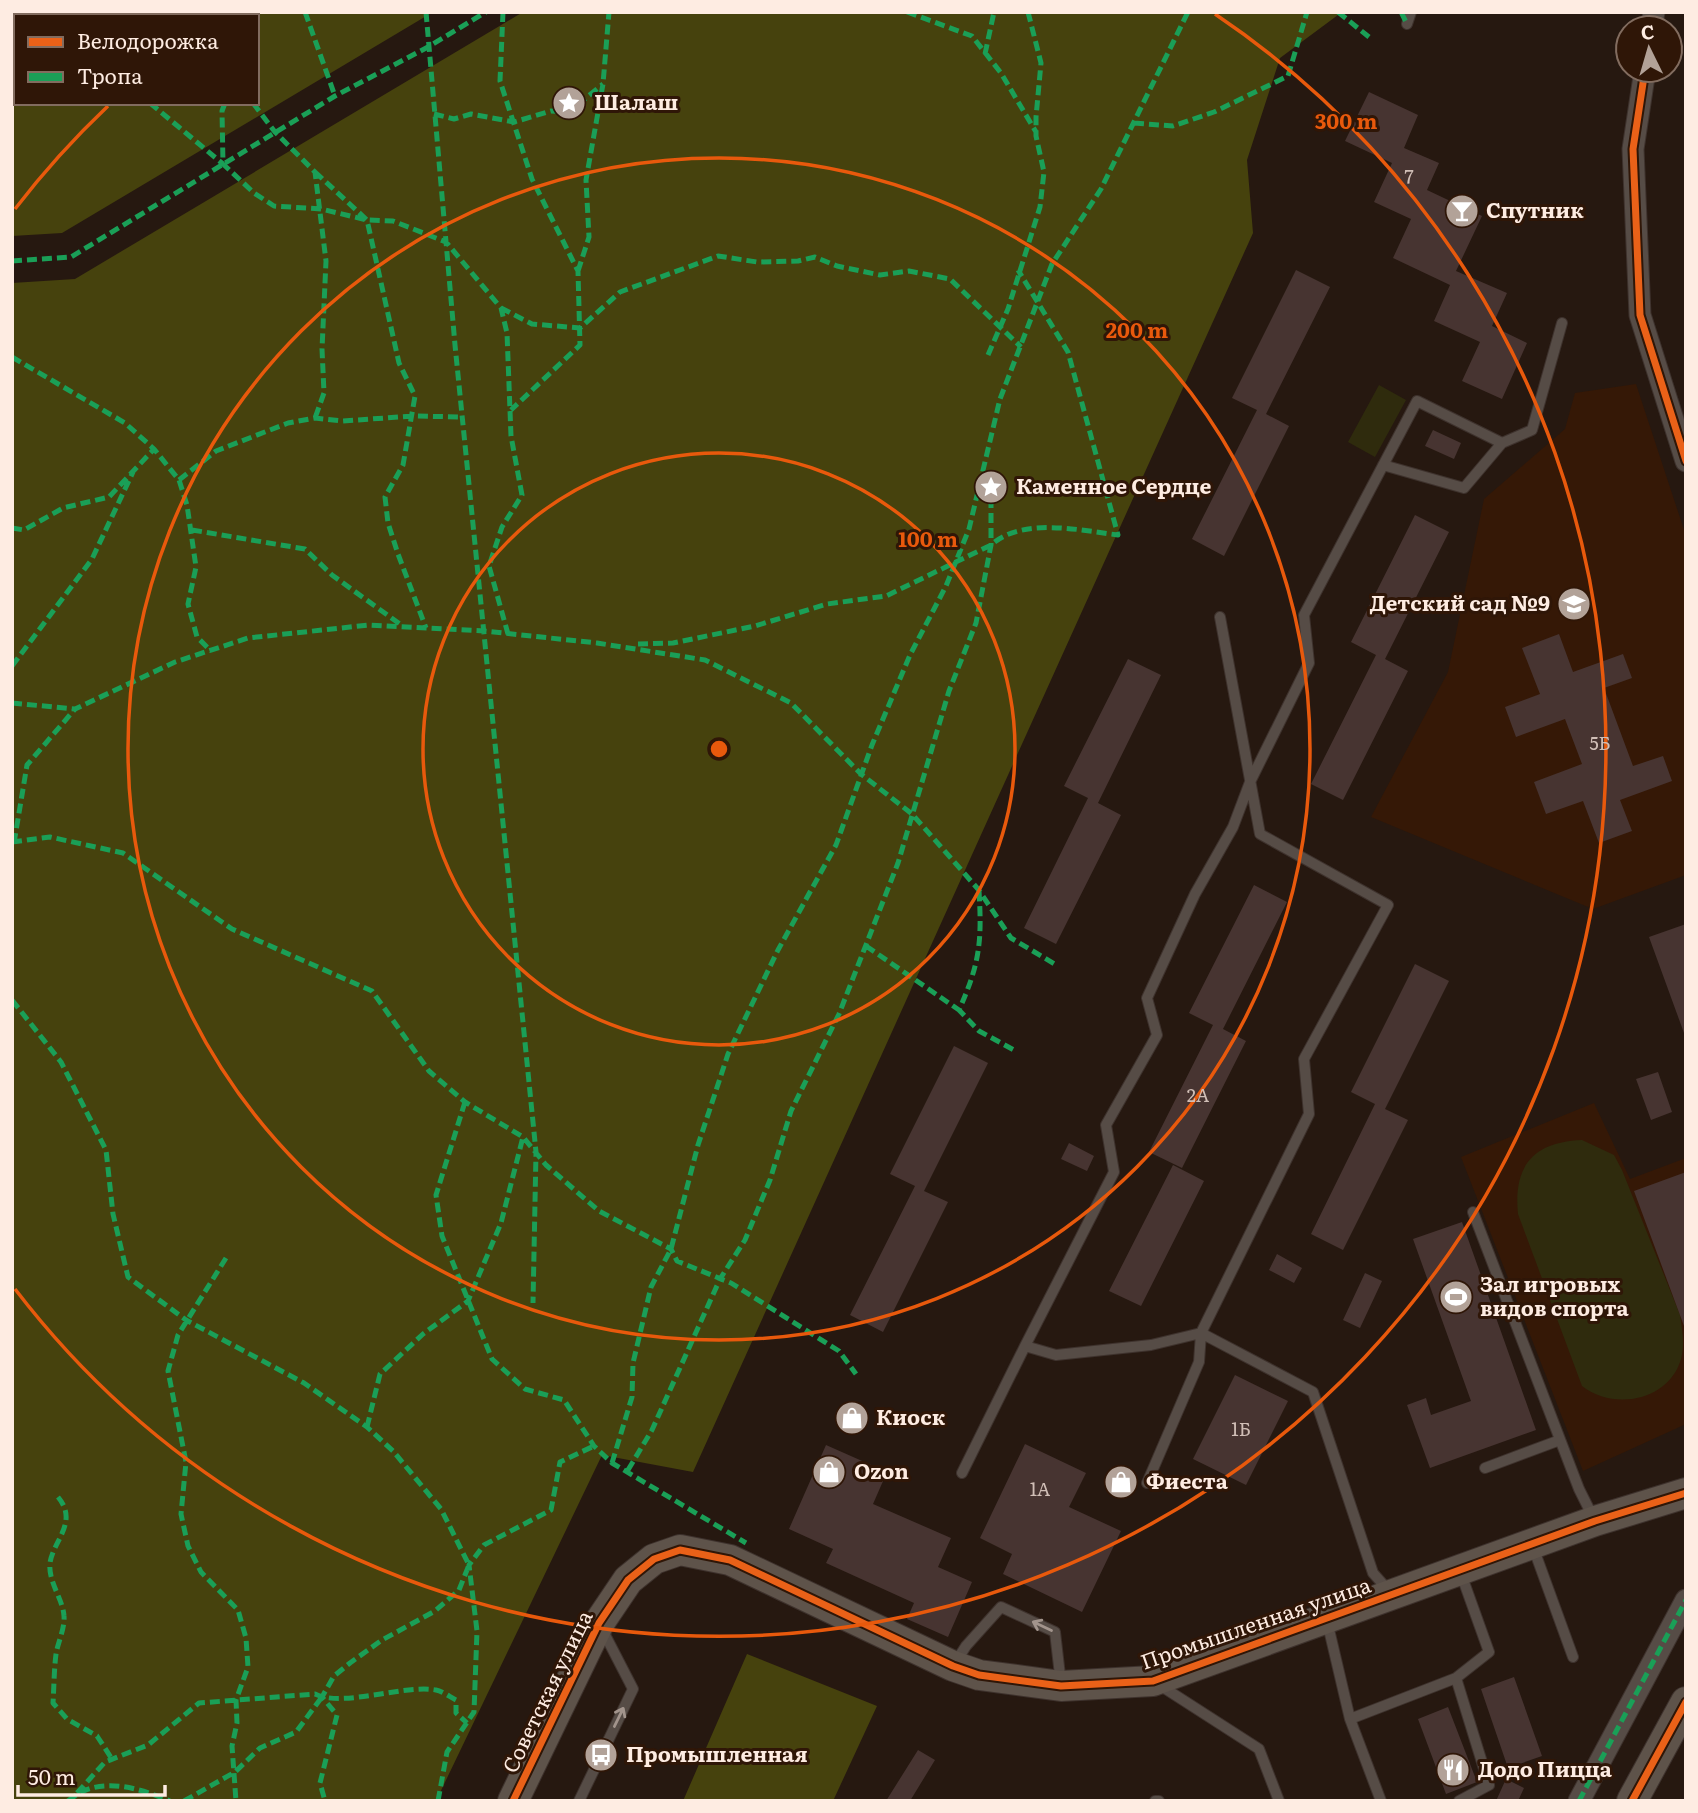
<svg xmlns="http://www.w3.org/2000/svg" width="1698" height="1813" font-family="Literata,serif">
	<rect width="100%" height="100%" fill="#261810"/>
	<path fill="#351806" d="M1636,384L1686,536V875L1593,909L1371,817L1448,672L1484,499L1565,429L1575,393Z
		M1594,1103L1630,1179L1686,1158V1424L1583,1471L1461,1157Z"/>
	<path fill="#2f2b0d" d="M1379,385L1406,400L1375,457L1348,442Z
		M1582,1140L1614,1155L1622,1170L1680,1315C1682,1329 1685,1344 1681,1359C1669,1401 1614,1411 1582,1386L1518,1214C1513,1165 1534,1142 1582,1140Z"/>
	<path fill="#46420d" fill-rule="evenodd" d="M12,12H433L62,233L12,236ZM16,16H257V103H16Z
		M523,12H1342L1280,58L1247,160L1253,233L693,1472L602,1455L436,1801H12V283L75,279Z
		M747,1654L877,1706L833,1801H683Z"/>
	<path fill="#473431" d="M1369,92L1418,115L1404,148L1439,163L1427,190L1482,216L1456,271L1507,293L1492,326L1527,343L1502,399L1462,381L1480,342L1434,321L1450,285L1393,258L1411,219L1374,202L1392,163L1345,141Z
		M1296,270L1330,287L1266,414L1289,426L1224,556L1192,539L1257,410L1232,398Z
		M1433,430L1461,443L1454,459L1425,446Z
		M1415,515L1449,532L1385,659L1408,671L1343,800L1311,784L1376,655L1351,642Z
		M1559,634L1573,672L1623,654L1632,678L1604,688L1633,766L1663,756L1672,781L1620,800L1632,831L1599,843L1583,801L1546,814L1534,782L1582,764L1565,719L1516,737L1505,707L1540,694L1522,648Z
		M1128,659L1161,675L1098,803L1121,815L1056,944L1024,928L1088,798L1064,786Z
		M1254,885L1287,902L1223,1029L1246,1041L1182,1168L1149,1152L1213,1025L1189,1013Z
		M1686,924V1033H1684L1649,937Z
		M1415,964L1449,981L1385,1109L1408,1120L1343,1250L1311,1234L1375,1104L1351,1092Z
		M954,1046L988,1063L924,1191L948,1202L883,1332L850,1315L915,1186L890,1174Z
		M1658,1072L1672,1112L1651,1120L1636,1079Z
		M1069,1143L1094,1156L1087,1171L1061,1159Z
		M1173,1165L1204,1181L1141,1306L1109,1291Z
		M1686,1172V1325L1684,1326L1634,1191Z
		M1462,1222L1536,1430L1430,1468L1407,1405L1426,1398L1431,1415L1471,1401L1413,1239Z
		M1277,1254L1302,1268L1294,1283L1269,1270Z
		M1365,1273L1382,1281L1360,1328L1343,1320Z
		M1235,1375L1288,1401L1246,1485L1193,1459Z
		M1025,1444L1086,1473L1069,1507L1121,1531L1082,1612L1003,1574L1012,1554L980,1538Z
		M826,1445L887,1472L873,1504L951,1538L938,1567L972,1582L948,1637L907,1619L914,1603L826,1563L833,1549L789,1529Z
		M1514,1677L1542,1756L1508,1768L1481,1689Z
		M1448,1707L1477,1782L1446,1794L1418,1719Z
		M918,1750L935,1760L910,1801H886Z
		M1506,1779L1524,1788L1518,1801H1496Z"/>
	<g fill="none" stroke-linecap="round" stroke-linejoin="round">
		<defs>
			<path id="lane" d="M1407,24L1411,12
				M1383,465L1464,488L1502,443
				M1220,617L1260,834L1388,905L1304,1059L1309,1114L1201,1333L1313,1392L1373,1573L1389,1591
				M1473,1212L1579,1489L1594,1519
				M1485,1468L1560,1440
				M962,1473L1025,1346
				M1147,1483L1199,1362L1201,1333L1151,1345L1056,1355L1025,1346L1114,1172L1106,1125L1157,1035L1147,998L1195,894L1233,827L1250,782L1309,663L1304,615L1417,401L1502,443L1532,430L1562,323
				M1533,1547L1573,1657
				M1327,1621L1350,1719
				M955,1663L966,1646L1001,1607L1055,1632L1061,1684
				M1456,1678L1489,1785L1459,1801
				M1158,1684L1259,1749L1279,1801
				M579,1801L633,1689L601,1627
				M1155,1801H1159
				M1381,1801L1350,1719L1456,1678L1489,1652L1460,1571"/>
			<path id="street" d="M1651,28L1654,12
				M1645,70L1633,149L1640,315L1686,461
				M1579,1801L1686,1600"/>
			<path id="secondary" d="M513,1801L599,1623L628,1580L654,1559L680,1550L730,1560L953,1666L979,1675L1061,1686L1153,1681L1595,1521L1686,1493
				M1632,1801L1686,1702"/>
		</defs>
		<use href="#lane" stroke="#3e322d" stroke-width="12"/>
		<use href="#street" stroke="#3e322d" stroke-width="23"/>
		<use href="#secondary" stroke="#3e322d" stroke-width="32"/>
		<use href="#lane" stroke="#564c46" stroke-width="10"/>
		<use href="#street" stroke="#564c46" stroke-width="21"/>
		<use href="#secondary" stroke="#5e534a" stroke-width="30"/>
		<path stroke="#1a9f57" stroke-width="5" stroke-dasharray="10 5" stroke-linecap="butt" d="M55,12L59,16
			M190,12H220
			M305,12L335,96
			M426,12L455,345L536,1152L533,1303
			M503,12L500,81L532,179L578,271L580,345L511,410
			M907,12L972,36L1001,73L1036,132
			M1338,12L1369,37
			M1401,12L1407,24
			M248,16L249,12
			M985,54L994,12
			M150,103L223,164
			M225,103L222,111L223,164L254,193L274,206L321,209L367,220L393,221L446,242L501,308L507,333L511,436L522,495L502,527L489,566L508,634
			M253,103L275,132L315,172L326,261L322,349L324,393L315,418
			M434,114L454,119L471,114L514,122L551,111L569,112L603,84
			M1134,123L1173,126L1214,112L1288,76L1307,12
			M315,172L367,220L399,363L415,396L403,465L385,497L388,523L398,554L426,628
			M12,261L71,257L335,96L428,47L486,12
			M578,271L589,237L586,180L603,84L609,12
			M501,308L532,324L580,328L620,292L718,256L757,262L798,261L815,257L837,266L880,275L909,271L950,279L1021,347
			M988,355L1008,309L1040,207L1044,172L1036,136V117L1041,63L1028,12
			M12,357L125,423L154,449L179,480L187,505L196,567L188,604L197,637L211,651
			M179,480L216,451L288,423L315,418L342,421L414,416L463,417
			M12,528L24,530L63,508L109,497L154,449
			M192,530L305,549L332,575L404,627
			M638,644L673,643L755,626L827,604L886,596L991,545C1022,517 1079,530 1118,535L1068,352L1018,270
			M12,666L92,559L133,472
			M12,703L75,709L175,662L248,638L369,625L484,631L597,643L705,660L791,703L861,774L912,814L978,889L1011,938L1058,966
			M12,842L50,837L123,853L232,929L372,991L429,1071L465,1102L523,1137L546,1165L599,1211L671,1249L677,1261L731,1283L839,1351L856,1374
			M14,843L27,765L75,709
			M979,891C982,941 980,963 959,1010L979,1031L1014,1050
			M866,946L959,1010
			M12,1000L61,1062L106,1150L113,1214L128,1277L186,1320L304,1383L367,1427L393,1451L441,1509L469,1565L459,1590L435,1611L382,1640L350,1663L334,1676L322,1697L337,1715L320,1783L325,1801
			M465,1102L436,1195L442,1236L492,1359L525,1389L564,1400L594,1446L612,1463L746,1543
			M226,1258L178,1335L168,1371L186,1462L181,1514L188,1546L201,1572L238,1610L246,1638L248,1667L236,1700L237,1723L232,1746L236,1801
			M367,1427L380,1374L423,1334L468,1301L501,1223L523,1137
			M612,1463L632,1397L633,1363L651,1287L671,1249L698,1145L728,1054L778,950L836,845L872,745L910,655L946,586L969,529L1000,399L1052,264L1101,189L1188,12
			M628,1470L652,1430L720,1279L745,1240L770,1180L791,1111L839,1014L898,863L949,691L976,623L991,545V487
			M58,1497C79,1522 53,1541 50,1563C48,1582 63,1599 64,1616C65,1628 58,1642 56,1654C54,1670 54,1687 53,1703L67,1719L97,1736L112,1759
			M77,1793L105,1762L148,1745L199,1703L315,1694C343,1708 404,1684 436,1690C442,1691 450,1697 456,1700V1713L467,1723
			M68,1801C98,1775 136,1787 170,1801
			M184,1801L235,1772L260,1748L296,1732L322,1697
			M438,1801L447,1752L474,1712L477,1631L469,1565L484,1545L551,1510L560,1462L594,1446
			M1579,1801L1686,1600"/>
		<defs>
			<path id="cycleway" d="M1645,70L1633,149L1640,315L1686,461
				M513,1801L599,1623L628,1580L654,1559L680,1550L730,1560L953,1666L979,1675L1061,1686L1153,1681L1595,1521L1686,1493
				M1632,1801L1686,1702"/>
		</defs>
		<use href="#cycleway" stroke="#2f1607" stroke-width="11"/>
		<use href="#cycleway" stroke="#ea6118" stroke-width="7"/>
	</g>
	<defs><path id="oneway-shaft" d="M-6 0H5M1.5-3L5.5 0L1.5 3" fill="none" stroke-width="1.6" stroke-linecap="round" stroke-linejoin="round" transform="scale(1.75)"/></defs>
	<g stroke="#a2948c">
		<use href="#oneway-shaft" transform="translate(1042 1626) rotate(-155)"/>
		<use href="#oneway-shaft" transform="translate(619 1717) rotate(-64)"/>
	</g>
	<g fill="none" stroke="#e8590c" stroke-width="3.5">
		<circle cx="719" cy="749" r="296"/>
		<circle cx="719" cy="749" r="591"/>
		<path d="M15 209A887 887 0 0 1 108 106M1215 14A887 887 0 1 1 15 1289"/>
	</g>
	<defs>
		<symbol id="sight-disc" viewBox="-11 -11 22 22"><circle r="9.5" fill="#b2a298" stroke="#2f1607"/><path d="M0-6L1.8-2.2L6-1.7L2.9 1.2L3.7 5.4L0 3.3L-3.7 5.4L-2.9 1.2L-6-1.7L-1.8-2.2Z" fill="#fff"/></symbol>
		<symbol id="bar-disc" viewBox="-11 -11 22 22"><circle r="9.5" fill="#b2a298" stroke="#2f1607"/><path d="M-6-5H6L.8 .8V4.5H3.5V6h-7V4.5H-.8V.8Z" fill="#fff"/></symbol>
		<symbol id="school-disc" viewBox="-11 -11 22 22"><circle r="9.5" fill="#b2a298" stroke="#2f1607"/><path d="M0-5L7-2L0 1L-7-2ZM-4 1L0 2.5L4 1V4Q0 6-4 4Z" fill="#fff"/></symbol>
		<symbol id="stadium-disc" viewBox="-11 -11 22 22"><circle r="9.5" fill="#b2a298" stroke="#2f1607"/><path d="M0-5a6.5 5 0 1 0 0 10a6.5 5 0 1 0 0-10ZM-3.5-1.8h7v3.6h-7Z" fill="#fff"/></symbol>
		<symbol id="shop-disc" viewBox="-11 -11 22 22"><circle r="9.5" fill="#b2a298" stroke="#2f1607"/><path d="M-5-2.5h2.3a2.7 3.5 0 0 1 5.4 0H5L5.5 6h-11ZM-1.5-2.5h3a1.5 2.3 0 0 0-3 0Z" fill="#fff"/></symbol>
		<symbol id="bus-disc" viewBox="-11 -11 22 22"><circle r="9.5" fill="#b2a298" stroke="#2f1607"/><path d="M-5-6H5V4H4V6H2V4H-2V6H-4V4H-5ZM-3.5-4V0h7V-4ZM-3.5 1.2v1.5H-2V1.2ZM2 1.2v1.5H3.5V1.2Z" fill="#fff"/></symbol>
		<symbol id="restaurant-disc" viewBox="-11 -11 22 22"><circle r="9.5" fill="#b2a298" stroke="#2f1607"/><path d="M-5-6h1v4h1v-4h1v4h1v-4h1v5L-1.5 .5V6h-2V.5L-5-1ZM5-6V6H3V1.5H1.5Q1.5-4 5-6Z" fill="#fff"/></symbol>
	</defs>
	<g fill-rule="evenodd">
		<use href="#sight-disc" x="550" y="84" width="38" height="38"/>
		<use href="#bar-disc" x="1443" y="192" width="38" height="38"/>
		<use href="#sight-disc" x="972" y="468" width="38" height="38"/>
		<use href="#school-disc" x="1555" y="585" width="38" height="38"/>
		<use href="#stadium-disc" x="1437" y="1278" width="38" height="38"/>
		<use href="#shop-disc" x="833" y="1399" width="38" height="38"/>
		<use href="#shop-disc" x="810" y="1453" width="38" height="38"/>
		<use href="#shop-disc" x="1102" y="1463" width="38" height="38"/>
		<use href="#bus-disc" x="582" y="1736" width="38" height="38"/>
		<use href="#restaurant-disc" x="1434" y="1751" width="38" height="38"/>
	</g>
	<g text-anchor="middle" stroke-width="6" stroke-linejoin="round" paint-order="stroke">
		<g font-size="18" fill="#d0beb6">
			<text x="1409" y="183">7</text>
			<text x="1600" y="750">5Б</text>
			<text x="1198" y="1102">2А</text>
			<text x="1241" y="1436">1Б</text>
			<text x="1040" y="1496">1А</text>
		</g>
		<g font-size="21" font-weight="bold" fill="#feece2" stroke="#2f1607" text-anchor="start">
			<text x="594" y="110">Шалаш</text>
			<text x="1486" y="218">Спутник</text>
			<text x="1016" y="494">Каменное Сердце</text>
			<text x="1550" y="611" text-anchor="end">Детский сад №9</text>
			<text x="1480" y="1292">Зал игровых<tspan x="1480" dy="24">видов спорта</tspan></text>
			<text x="876" y="1425">Киоск</text>
			<text x="854" y="1479">Ozon</text>
			<text x="1146" y="1489">Фиеста</text>
			<text x="626" y="1762">Промышленная</text>
			<text x="1478" y="1777">Додо Пицца</text>
		</g>
		<g font-size="21" fill="#feece2" stroke="#2f1607">
			<text transform="translate(1256 1624) rotate(-19)" y="7">Промышленная улица</text>
			<text transform="translate(548 1692) rotate(-64)" y="7">Советская улица</text>
		</g>
	</g>
	<circle cx="719" cy="749" r="10" fill="#e8590c" stroke="#2f1607" stroke-width="3.5"/>
	<g font-size="21" text-anchor="middle" font-weight="bold" fill="#e8590c" stroke="#2f1607" stroke-width="6" stroke-linejoin="round" paint-order="stroke">
		<text x="1346" y="129">300 m</text>
		<text x="1137" y="338">200 m</text>
		<text x="928" y="547">100 m</text>
	</g>
	<rect width="1698" height="1813" fill="none" stroke="#feece2" stroke-width="28"/>
	<rect x="14" y="14" width="245" height="91" fill="#2f1607" stroke="#826c5f" stroke-width="2"/>
	<rect x="28" y="37" width="35" height="10" fill="#ea6118" stroke="#826c5f" stroke-width="2"/>
	<text x="77" y="49" font-size="21" fill="#feece2">Велодорожка</text>
	<rect x="28" y="72" width="35" height="10" fill="#1a9f57" stroke="#826c5f" stroke-width="2"/>
	<text x="77" y="84" font-size="21" fill="#feece2">Тропа</text>
	<g transform="translate(1649 49) rotate(355)"><circle r="33" fill="#2f1607" stroke="#826c5f" stroke-width="2"/>
	<path d="M0-5L12 26L0 18L-12 26Z" fill="#b2a298"/>
	<text y="-10" font-size="19" font-weight="bold" text-anchor="middle" fill="#feece2">С</text>
	</g>
	<path d="M18 1785v10h147v-10" fill="none" stroke="#feece2" stroke-width="3.5"/>
	<text x="28" y="1785" font-size="21" fill="#feece2" stroke="#2f1607" stroke-width="5" paint-order="stroke">50 m</text>
</svg>
